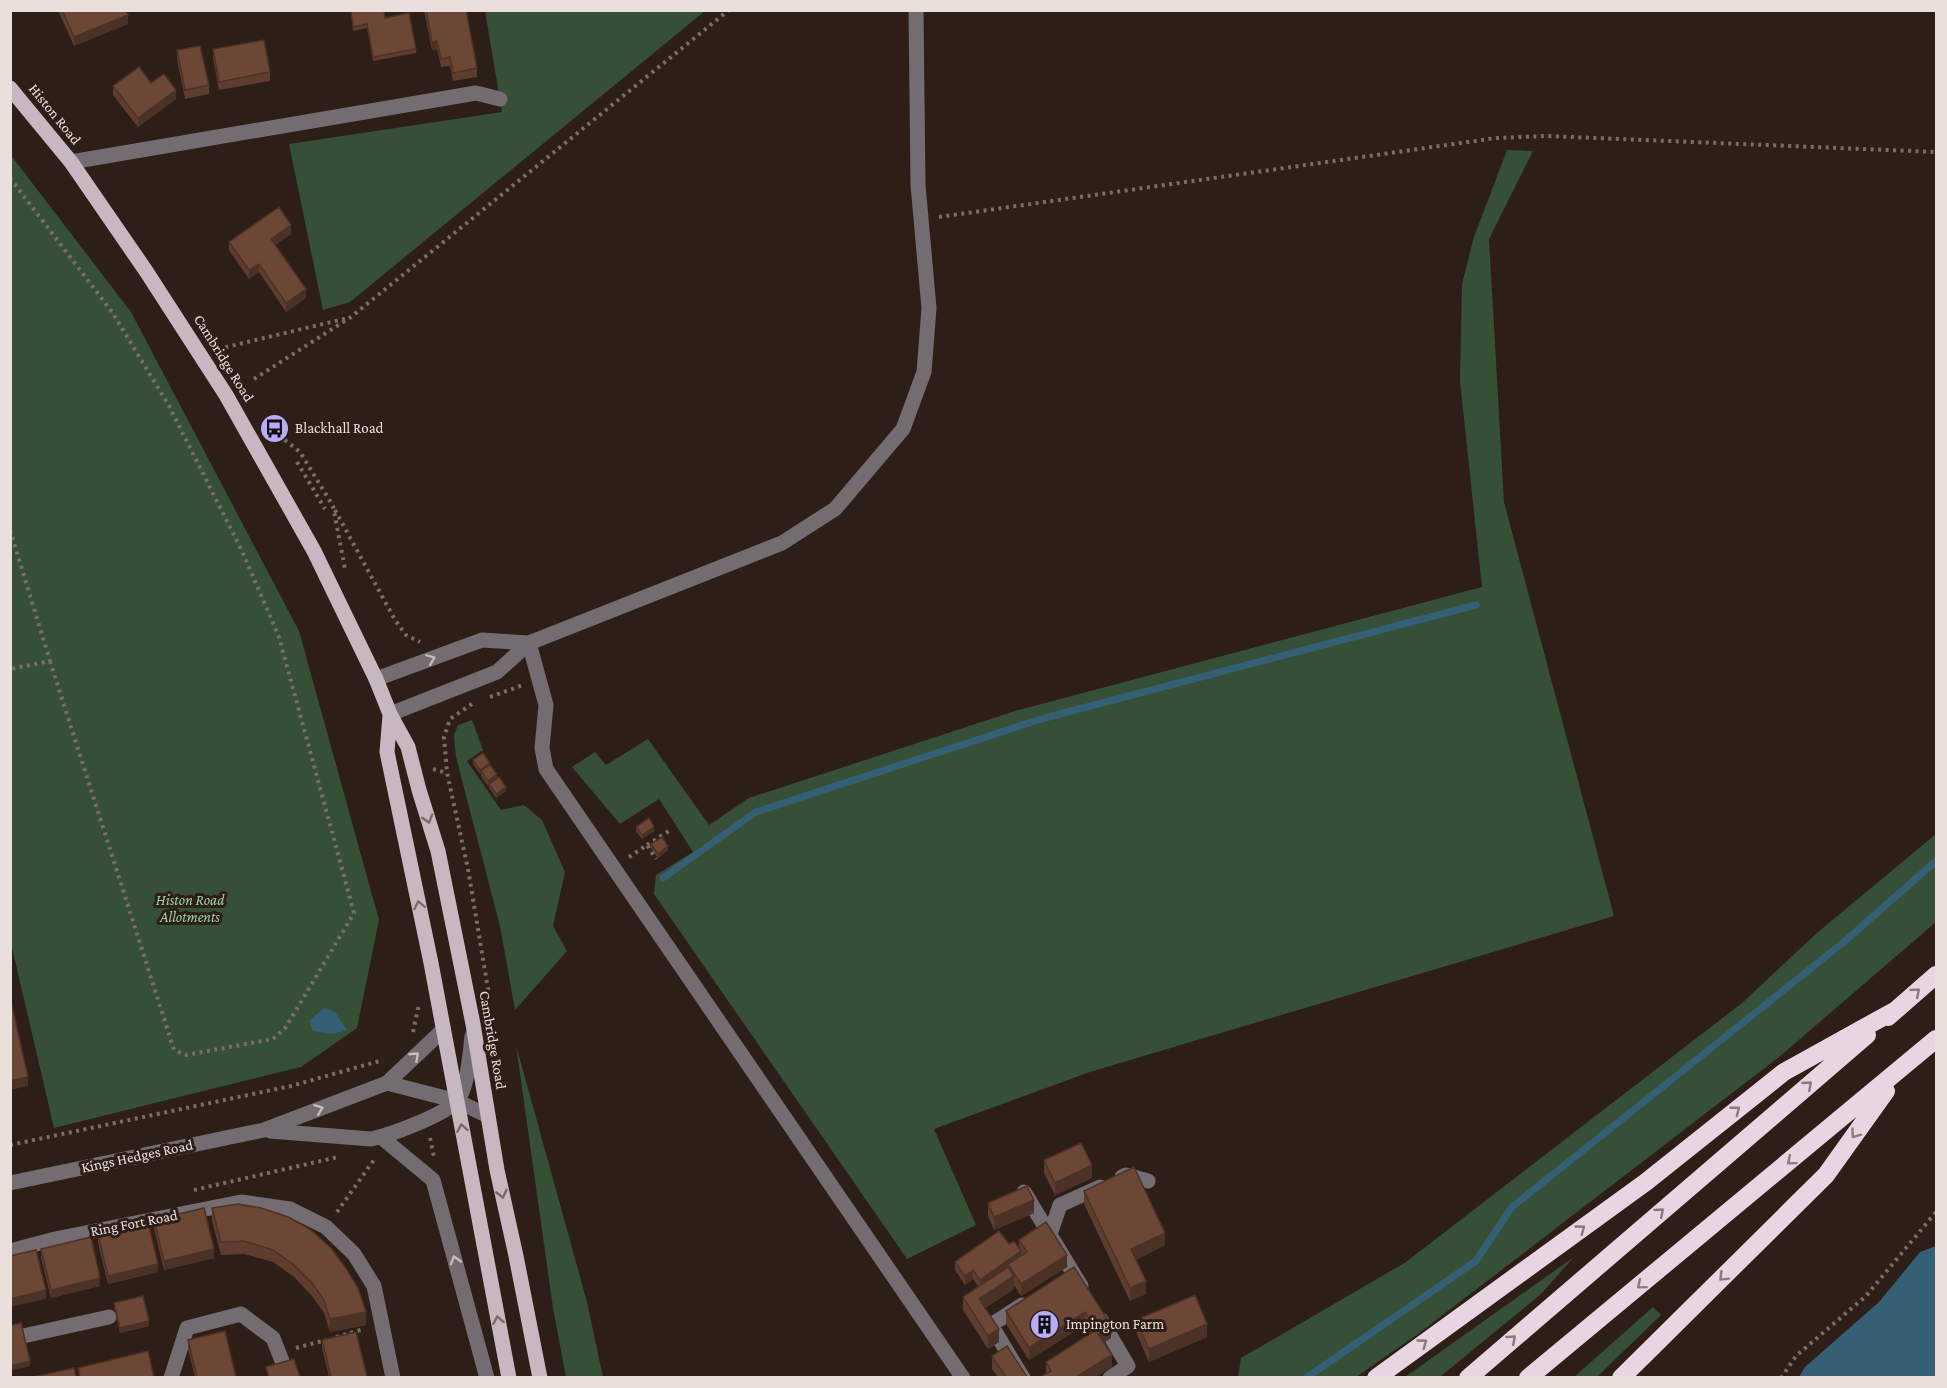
<svg xmlns="http://www.w3.org/2000/svg" width="1947" height="1388" font-family="'Crimson Pro',serif">
	<rect width="100%" height="100%" fill="#2d1e18"/>
	<path fill="#364f37" d="M485,11H705L350,302L323,310L289,144L502,112Z
		M1507,150L1533,151L1489,239L1504,502L1614,916L1090,1072L934,1129L976,1225L907,1259L654,894L656,875L693,852L659,799L620,824L572,767L595,752L606,765L648,739L709,825L749,798L1015,711L1482,587L1460,381L1462,284L1474,237Z
		M10,154L131,312L299,631L379,920L357,1028L301,1067L54,1128L10,939Z
		M472,720L483,750L467,761L501,810L524,805L542,820L565,872L553,926L567,951L515,1010L500,926L456,757L454,735L458,725Z
		M1936,834V922L1779,1057L1418,1334L1356,1377H1238L1241,1358L1406,1262L1742,1003L1818,932Z
		M516,1045L587,1302L603,1377H566L553,1308Z
		M1574,1257L1541,1294L1440,1377H1405Z
		M1653,1307L1661,1315L1597,1377H1574Z"/>
	<path fill="#355f75" d="M324,1008L335,1012L347,1030L333,1034L313,1031L309,1021Z
		M1936,1246V1377H1799L1805,1367L1879,1302L1920,1252Z"/>
	<g fill="none" stroke-linecap="round" stroke-linejoin="round">
		<path stroke="#355f75" stroke-width="7" d="M663,878L756,812L1041,719L1476,605
			M1306,1378L1476,1261L1512,1207L1845,941L1936,861"/>
		<path stroke="#7a6d67" stroke-width="4" stroke-dasharray="3 4.5" stroke-linecap="butt" d="M10,178L112,312L168,404L242,551L279,637L354,913L286,1027L273,1039L186,1055L174,1050L50,661
			M939,217L1496,138L1547,136L1936,152
			M218,349L348,318
			M254,379L351,317L729,10
			M267,426L300,452L333,506L345,569
			M297,462L325,509
			M335,510L395,620L406,635L420,642
			M10,530L50,661L10,669
			M490,697L523,685
			M472,704L450,719L444,737L447,773L468,869L490,1001
			M433,769L447,773
			M647,845L672,829
			M629,857L647,845L656,859
			M413,1032L419,1004
			M430,1138L434,1157
			M10,1145L291,1086L383,1060
			M194,1190L338,1157
			M337,1212L376,1157
			M336,1337L364,1329
			M296,1348L326,1340
			M1781,1378L1796,1356L1866,1296L1936,1212"/>
		<path stroke="#736c71" stroke-width="15" d="M71,162L476,93L500,99
			M529,643L546,705L542,748L546,769L963,1378
			M376,679L482,640L529,643
			M390,714L497,672L529,643L782,543L835,509L903,429L924,372L929,308L918,185L916,10
			M387,1083L457,1101L488,1116
			M270,1131L371,1139C391,1135 441,1116 456,1102C468,1090 470,1052 472,1036
			M381,1137L433,1180L487,1378
			M1122,1177L1126,1175L1148,1181
			M10,1183L264,1130L387,1083L443,1030
			M1024,1192L1081,1286
			M1050,1234L1060,1205L1100,1187
			M10,1251L55,1239L241,1202L290,1209L326,1227L354,1254L374,1286L393,1378
			M1022,1305L991,1325L1023,1378
			M1101,1320L1128,1366L1110,1378
			M23,1336L109,1317
			M171,1378L187,1328L241,1314L273,1338L282,1361"/>
		<path stroke="#c7b7c1" stroke-width="15" d="M10,88L71,162L146,271L226,395L314,551L376,679L390,714L408,747L419,790L438,851L473,1024L497,1170L516,1256L540,1378
			M390,715L387,752L431,963L509,1378"/>
		<path stroke="#e8d5e1" stroke-width="18" d="M1888,1017L1936,975
			M1376,1378L1646,1182L1784,1072L1896,1010
			M1468,1378L1867,1035
			M1528,1378L1936,1039
			M1621,1378L1826,1175L1886,1091"/>
	</g>
	<path fill="#5e3d2e" d="M58,10H126L128,24L74,46Z
		M424,10H466L477,68V77L453,81L450,66L441,67L437,49L432,50Z
		M351,11L385,18L416,49V53L373,61L367,28L353,31Z
		M213,49L270,72V81L219,90L213,58Z
		M177,50L209,85V94L185,99L177,59Z
		M151,83L176,99L138,127L113,95V86Z
		M291,234L275,245L306,298L286,312L259,272L249,279L229,250V242Z
		M473,760L490,765L506,791L496,798L489,788V784L488,786L481,776V773L480,774L473,764Z
		M636,827L654,831L642,839L636,831Z
		M651,844L668,850L658,858L651,848Z
		M1044,1160L1092,1178L1055,1195L1044,1173Z
		M1084,1191L1165,1245L1136,1260L1146,1294L1130,1301L1084,1204Z
		M988,1203L1034,1213L994,1230L988,1216Z
		M238,1204L366,1325L330,1332L324,1313L312,1296L294,1277L273,1262L244,1254L221,1255L212,1221V1208Z
		M154,1220L214,1258L164,1270L154,1229Z
		M98,1235L158,1272L108,1284L98,1243Z
		M1019,1240L1067,1267L1021,1296L1014,1285V1289L985,1308L999,1342L988,1349L963,1310V1297L979,1287L973,1279L965,1285L955,1270V1262L1009,1244L1019,1249Z
		M41,1249L100,1286L51,1298L41,1258Z
		M1074,1267L1111,1338L1104,1343L1112,1367L1046,1374V1362L1090,1334L1085,1325L1029,1360L1006,1324V1311Z
		M114,1303L149,1326L120,1333L114,1307Z
		M1136,1320L1207,1337L1149,1362L1136,1332Z
		M188,1340L236,1377H195L188,1349Z
		M322,1340L367,1377H329L322,1348Z
		M992,1356L1027,1377H998L992,1369Z"/>
	<path fill="#4c3226" d="M128,15V24L74,46V37Z
		M437,41V49L432,50V42Z
		M176,90V99L138,127V118Z
		M291,225V234L271,248V239Z
		M259,264V272L249,279V270Z
		M306,289V298L286,312V303Z
		M490,763V768L481,771L480,774V770Z
		M497,774V779L488,786V781Z
		M506,787V791L496,798V794Z
		M654,827V831L642,839V835Z
		M668,846V850L658,858V854Z
		M28,1077V1086L10,1090V1081Z
		M1092,1165V1178L1055,1195V1183Z
		M1034,1200V1213L994,1230V1217Z
		M1165,1233V1245L1131,1262V1249Z
		M214,1249V1258L164,1270V1261Z
		M1021,1251V1260L1008,1264V1269L980,1288V1280Z
		M1067,1255V1267L1021,1296V1284Z
		M158,1264V1272L108,1284V1276Z
		M973,1270V1279L965,1285V1276Z
		M1014,1276V1289L979,1312V1299Z
		M100,1278V1286L51,1298V1290Z
		M1146,1281V1294L1130,1301V1288Z
		M46,1290V1299L10,1307V1299Z
		M366,1312V1325L330,1332V1319Z
		M1085,1312V1325L1029,1360V1348Z
		M149,1321V1326L120,1333V1328Z
		M1207,1324V1337L1149,1362V1349Z
		M1111,1325V1338L1098,1346V1334Z
		M999,1329V1342L988,1349V1336Z
		M1112,1355V1367L1096,1377H1076Z
		M30,1361V1366L10,1371V1366Z"/>
	<path fill="#6d4736" stroke="#4c3226" stroke-width="1.5" d="M62,10H126L128,15L74,37Z
		M355,10H384L385,18L409,13L416,49L373,57L367,24L353,27L351,11Z
		M426,10H466L477,68L453,73L450,57L441,59L437,41L432,42Z
		M264,40L270,72L219,82L213,49Z
		M200,46L209,85L185,90L177,50Z
		M139,67L151,83L164,74L176,90L138,118L113,86Z
		M279,207L291,225L271,239L306,289L286,303L259,264L249,270L229,242Z
		M483,753L490,763L480,770L473,760Z
		M490,765L497,774L488,781L481,771Z
		M499,777L506,787L496,794L489,784Z
		M649,818L654,827L642,835L636,827Z
		M662,837L668,846L658,854L651,844Z
		M10,997L28,1077L10,1081Z
		M1081,1143L1092,1165L1055,1183L1044,1160Z
		M1134,1167L1165,1233L1131,1249L1146,1281L1130,1288L1084,1191Z
		M1027,1186L1034,1200L994,1217L988,1203Z
		M238,1204L261,1208L288,1217L311,1230L331,1248L345,1267L358,1288L366,1312L330,1319L324,1300L312,1283L294,1265L273,1250L244,1241L221,1242L212,1208Z
		M204,1208L214,1249L164,1261L154,1220Z
		M1046,1222L1067,1255L1021,1284L1008,1264L1027,1252L1019,1240Z
		M148,1223L158,1264L108,1276L98,1235Z
		M999,1231L1009,1244L1014,1241L1021,1251L980,1280L973,1270L965,1276L955,1262Z
		M91,1237L100,1278L51,1290L41,1249Z
		M36,1250L46,1290L10,1299V1256Z
		M1008,1267L1014,1276L979,1299L999,1329L988,1336L963,1297Z
		M1074,1267L1111,1325L1098,1334L1112,1355L1076,1377H1040L1051,1371L1046,1362L1096,1330L1085,1312L1029,1348L1006,1311Z
		M1195,1295L1207,1324L1149,1349L1136,1320Z
		M143,1296L149,1321L120,1328L114,1303Z
		M21,1323L30,1361L10,1366V1326Z
		M225,1331L236,1377H197L188,1340Z
		M356,1332L367,1377H331L322,1340Z
		M1007,1346L1027,1377H1006L992,1356Z
		M148,1351L154,1377H80L78,1368Z
		M294,1359L300,1377H269L266,1367Z
		M74,1368L76,1377H34Z"/>
	<defs><path id="oneway-chevron" d="M-2-3.5L2.5 0L-2 3.5" fill="none" stroke-width="1.6" stroke-linecap="round" stroke-linejoin="round" transform="scale(1.5)"/></defs>
	<g stroke="#c6bcbb">
		<use href="#oneway-chevron" transform="translate(431 659) rotate(-21)"/>
		<use href="#oneway-chevron" transform="translate(415 1056) rotate(-43)"/>
		<use href="#oneway-chevron" transform="translate(319 1109) rotate(-21)"/>
		<use href="#oneway-chevron" transform="translate(455 1260) rotate(-106)"/>
	</g>
	<g stroke="#7a6a6c">
		<use href="#oneway-chevron" transform="translate(428 819) rotate(73)"/>
		<use href="#oneway-chevron" transform="translate(419 905) rotate(-101)"/>
		<use href="#oneway-chevron" transform="translate(462 1128) rotate(-100)"/>
		<use href="#oneway-chevron" transform="translate(502 1194) rotate(77)"/>
		<use href="#oneway-chevron" transform="translate(498 1320) rotate(-100)"/>
	</g>
	<g stroke="#8a7a7c">
		<use href="#oneway-chevron" transform="translate(1916 992) rotate(-40)"/>
		<use href="#oneway-chevron" transform="translate(1808 1085) rotate(-41)"/>
		<use href="#oneway-chevron" transform="translate(1736 1110) rotate(-38)"/>
		<use href="#oneway-chevron" transform="translate(1855 1134) rotate(126)"/>
		<use href="#oneway-chevron" transform="translate(1791 1161) rotate(140)"/>
		<use href="#oneway-chevron" transform="translate(1660 1212) rotate(-41)"/>
		<use href="#oneway-chevron" transform="translate(1581 1229) rotate(-36)"/>
		<use href="#oneway-chevron" transform="translate(1723 1277) rotate(135)"/>
		<use href="#oneway-chevron" transform="translate(1641 1285) rotate(140)"/>
		<use href="#oneway-chevron" transform="translate(1512 1339) rotate(-41)"/>
		<use href="#oneway-chevron" transform="translate(1423 1343) rotate(-36)"/>
	</g>
	<defs>
		<symbol id="bus-disc" viewBox="-11 -11 22 22"><circle r="9.5" fill="#b9abf7" stroke="#2d1e18"/><path d="M-5-6H5V4H4V6H2V4H-2V6H-4V4H-5ZM-3.5-4V0h7V-4ZM-3.5 1.2v1.5H-2V1.2ZM2 1.2v1.5H3.5V1.2Z" fill="#111"/></symbol>
		<symbol id="building-disc" viewBox="-11 -11 22 22"><circle r="9.5" fill="#b9abf7" stroke="#2d1e18"/><path d="M-4-6H4V6H1V3H-1V6H-4ZM-2.5-4.3h1.7v1.8h-1.7ZM.8-4.3h1.7v1.8H.8ZM-2.5-1h1.7V.8h-1.7ZM.8-1h1.7V.8H.8Z" fill="#111"/></symbol>
	</defs>
	<g fill-rule="evenodd">
		<use href="#bus-disc" x="258" y="412" width="33" height="33"/>
		<use href="#building-disc" x="1028" y="1308" width="33" height="33"/>
	</g>
	<g text-anchor="middle" stroke-width="6" stroke-linejoin="round" paint-order="stroke">
		<g font-size="15" fill="#eadfdb" stroke="#2d1e18">
			<text transform="translate(55 114) rotate(51)" y="5">Histon Road</text>
			<text transform="translate(224 358) rotate(58)" y="5">Cambridge Road</text>
			<text transform="translate(493 1040) rotate(80)" y="5">Cambridge Road</text>
			<text transform="translate(137 1156) rotate(-12)" y="5">Kings Hedges Road</text>
			<text transform="translate(134 1223) rotate(-11)" y="5">Ring Fort Road</text>
		</g>
		<g font-size="15" fill="#eadfdb" stroke="#2d1e18" text-anchor="start">
			<text x="295" y="433">Blackhall Road</text>
			<text x="1066" y="1329">Impington Farm</text>
		</g>
		<g font-size="15" font-style="italic" fill="#9ed29f" stroke="#2d1e18">
			<text x="190" y="905">Histon Road<tspan x="190" dy="17">Allotments</tspan></text>
		</g>
	</g>
	<rect width="1947" height="1388" fill="none" stroke="#eadfdb" stroke-width="24"/>
</svg>
